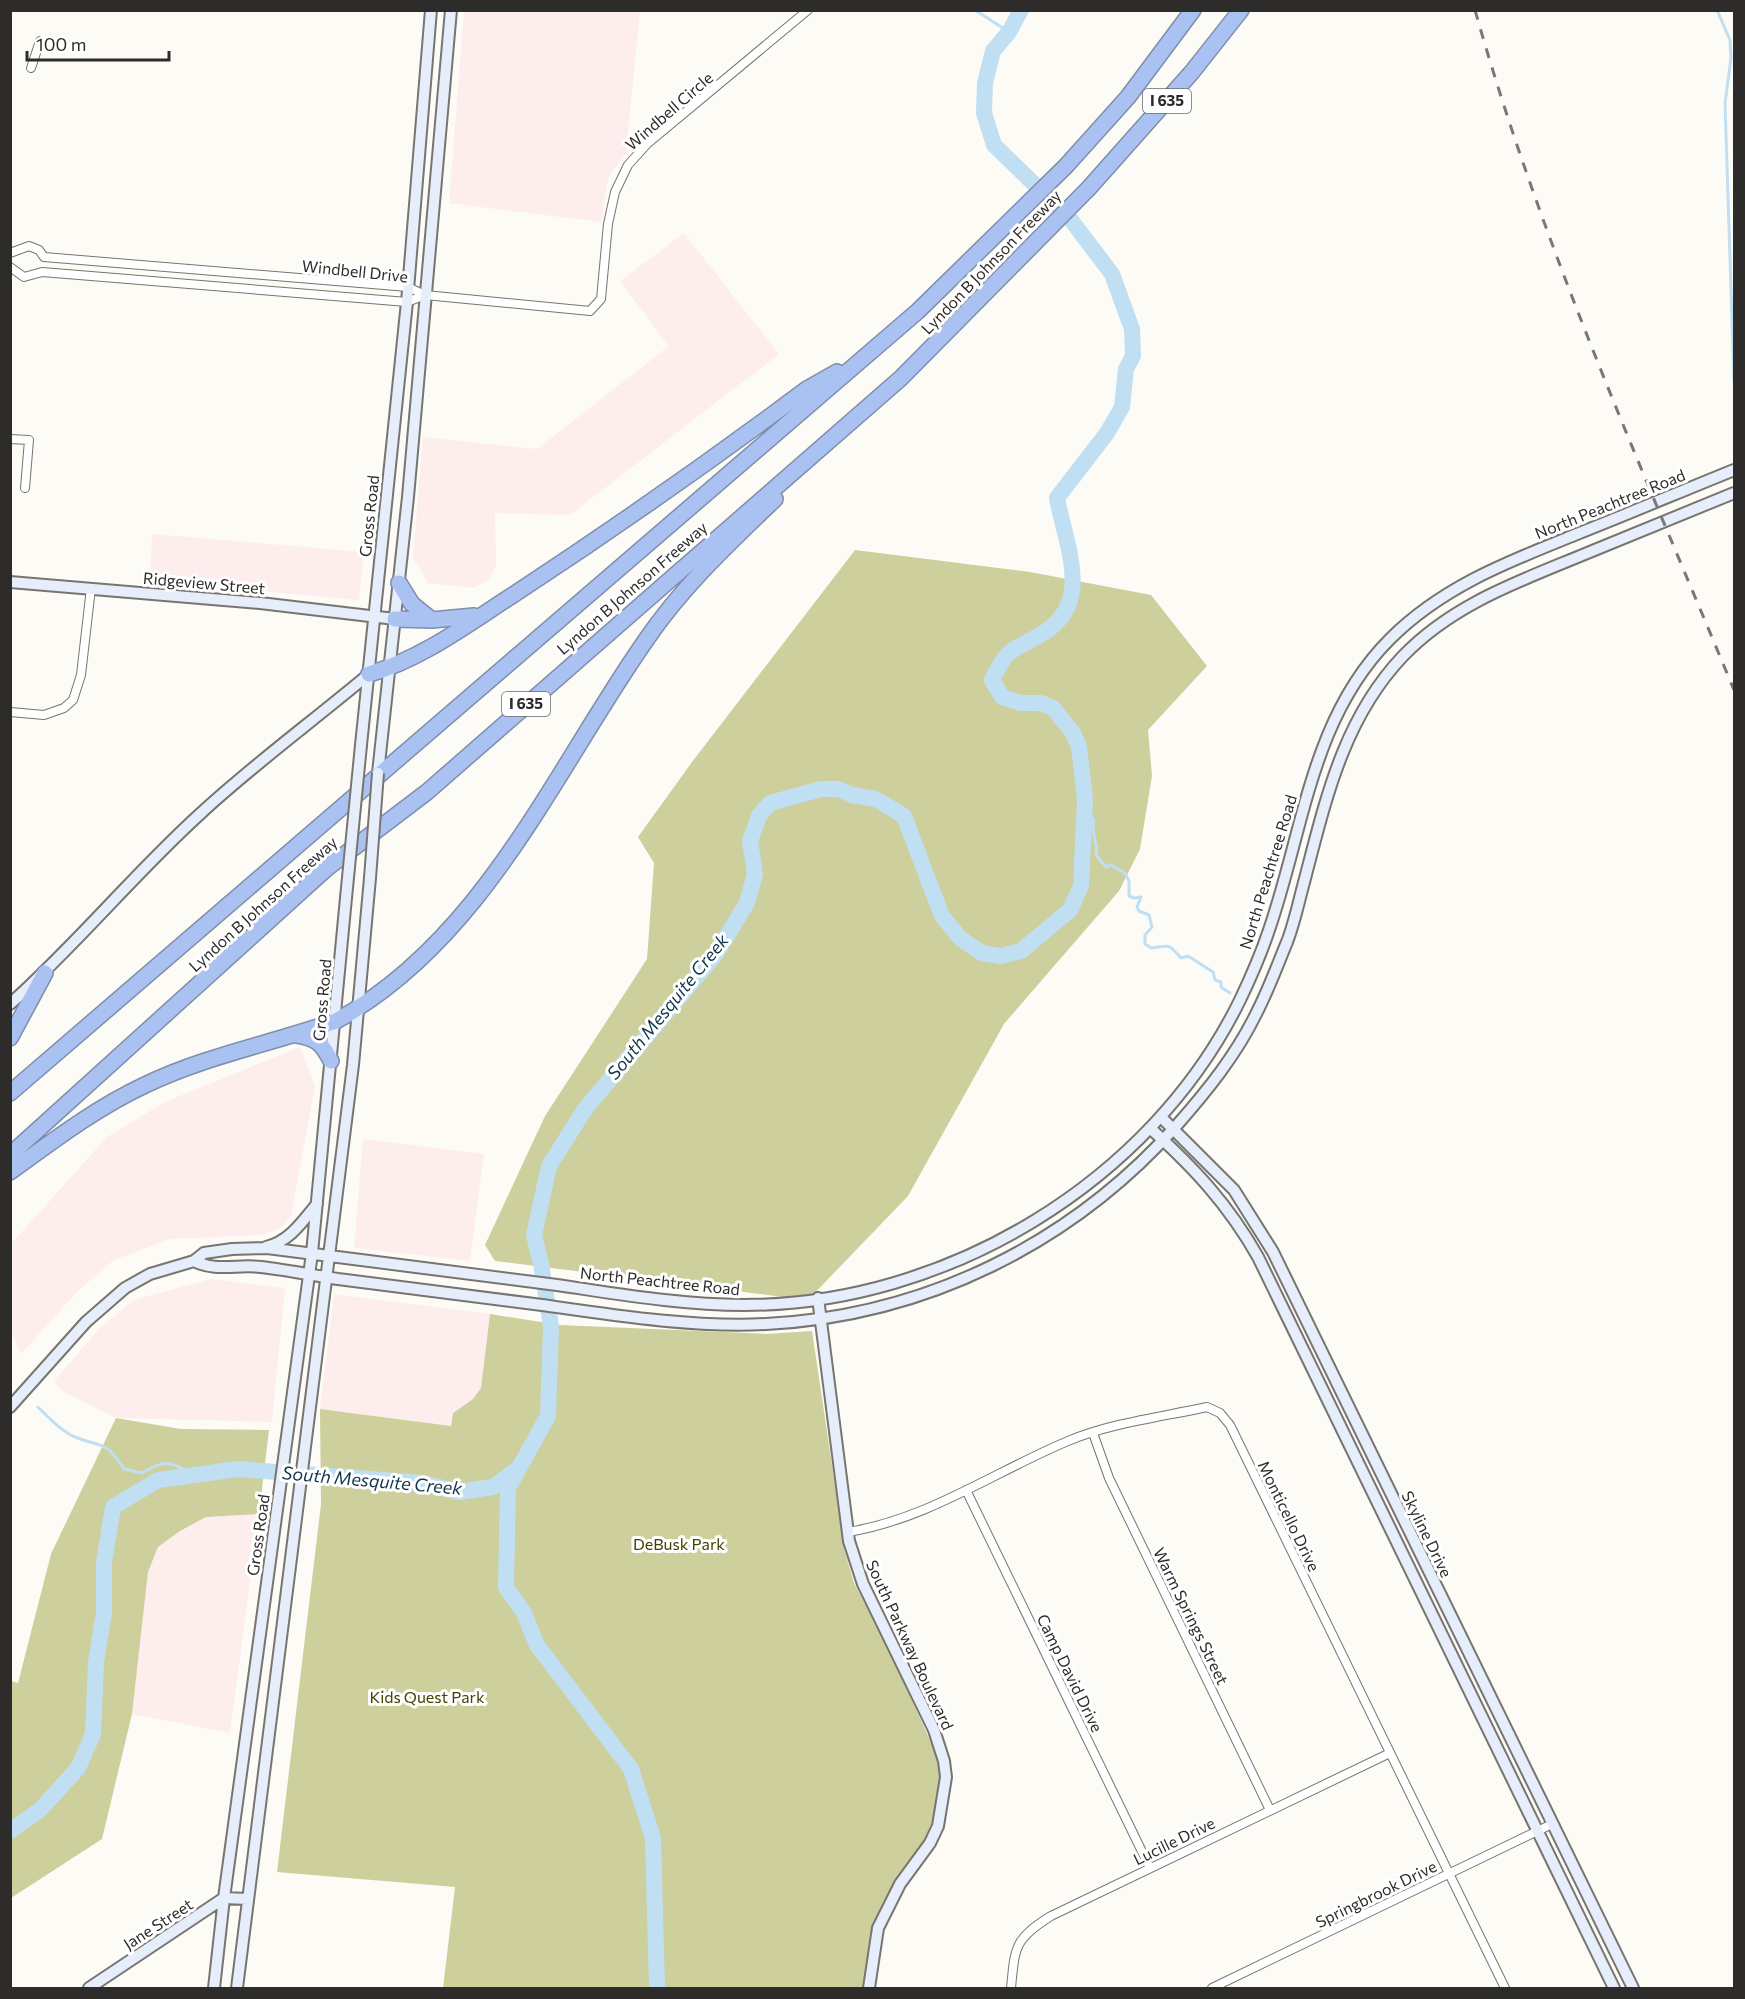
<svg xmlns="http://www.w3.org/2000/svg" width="1745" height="1999" font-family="Commissioner,sans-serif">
	<rect width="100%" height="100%" fill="#fdfbf5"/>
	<path fill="#fdedec" d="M464,11H640L627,142L631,146L608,178L601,222L449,203Z
		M684,233L779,354L570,515L495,513L496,566L489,580L474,588L428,583L413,557L423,437L537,449L669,346L620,281Z
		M152,534L364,552L359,600L150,581Z
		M300,1047L315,1086L291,1216L284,1226L262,1235L170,1239L114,1260L78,1291L21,1354L11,1332V1244L107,1137L165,1102Z
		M363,1139L484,1154L470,1261L354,1248Z
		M210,1279L285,1288L272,1422L116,1418L66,1393L55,1384V1380L99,1329L134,1300Z
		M334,1294L490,1314L481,1388L473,1399L453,1412L451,1426L320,1409Z
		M259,1514L230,1733L132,1714L148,1572L158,1547L180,1531L206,1517Z"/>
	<path fill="#cdd09d" d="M855,550L1030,572L1151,595L1207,666L1148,730L1152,776L1140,849L1119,891L1004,1024L908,1196L808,1300L495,1261L485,1245L545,1116L647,959L654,863L638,837L692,762Z
		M490,1314L560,1325L767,1334L812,1331L845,1552L854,1583L889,1649L941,1765L934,1817L922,1846L883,1902L876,1920L863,1988H443L455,1887L277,1872L321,1504L320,1409L451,1426L453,1413L473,1399L481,1388Z
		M116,1418L181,1429L269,1430L259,1514L206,1517L180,1531L158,1547L148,1572L132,1714L102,1839L11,1898V1681L18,1683L51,1554Z"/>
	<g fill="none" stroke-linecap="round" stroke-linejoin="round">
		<path stroke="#c0dff3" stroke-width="3" d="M975,10L1009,32
			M1717,10L1730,40L1731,58L1725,103L1734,382
			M1084,804L1094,821C1090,834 1099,842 1096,855L1106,867L1111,865L1125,873L1129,881V896L1134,898L1141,897L1137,907L1139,911L1149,915L1152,927L1145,935V944L1151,948C1170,946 1167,942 1181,958L1188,956L1213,972L1215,980L1221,982V987L1230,993
			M38,1407C48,1417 61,1431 75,1437C105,1449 104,1439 124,1469L142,1473C166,1459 170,1461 193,1475"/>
		<path stroke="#c0dff3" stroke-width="16" d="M517,1472L508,1488L506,1587L524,1613L537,1645L631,1769L653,1838L657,1988
			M10,1831L40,1810L78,1768L93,1734L96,1662L104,1612V1562L113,1507L158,1480L238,1469L423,1483L459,1492L493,1487L519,1468L548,1416L551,1326L541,1264L534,1235L549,1166L585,1109L715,955L747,903L755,874L750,841L759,816L770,803L821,789H839L852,795L876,799L904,816L942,916L961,939L982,953L1000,956L1021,951L1070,910L1081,886L1085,799L1079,747L1073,733L1053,708L1041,703H1021L1002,697L992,680C1009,646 1009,653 1040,635C1095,604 1066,548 1057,498L1107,433L1122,407L1126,369L1133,356L1132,329L1112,274L1071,220L994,145L984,113L985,83L993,51L1009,32L1021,10"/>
		<defs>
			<path id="street" d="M31,68L40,41
				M10,253L29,246L39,250L44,257L408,287L425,295L590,311L601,299L608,224L615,192L628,165L647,144L808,10
				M10,267L24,277L42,272L407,302L425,295
				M10,439L29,440L25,488
				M10,712L44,715L64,708L73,700L81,675L91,588
				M1093,1433L1109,1478L1270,1810
				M966,1490L1150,1868
				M848,1532C928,1519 994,1472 1068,1441C1111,1423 1161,1417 1207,1407L1220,1413L1230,1425L1505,1988
				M1011,1988C1015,1947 1014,1939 1051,1916L1390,1753
				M1212,1988L1552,1824"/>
			<path id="secondary" d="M10,582L260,603L395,619
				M361,745L407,302L431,10
				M378,773L408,497L451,10
				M10,1004C77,944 134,874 200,814C254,764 313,721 369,674
				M1161,1117L1234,1190L1273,1252L1633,1988
				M1150,1128C1194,1168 1228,1204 1258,1257L1614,1988
				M266,1247C289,1242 303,1221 317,1204
				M194,1261C215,1272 238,1264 261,1267C287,1270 312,1275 338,1279C406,1288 474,1296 542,1305C612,1315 696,1328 766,1324C925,1316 1071,1244 1177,1125C1207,1091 1236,1055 1256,1014C1268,991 1277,966 1287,942C1294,924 1298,905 1303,886C1325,803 1342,720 1403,656C1452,605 1517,582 1580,556C1632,535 1683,514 1734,493
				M818,1298L849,1541L863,1584L934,1730L944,1761L946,1777L938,1826L930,1843L900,1884L878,1928L869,1988
				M10,1407L86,1322L125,1288L150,1274L194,1261L204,1253L232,1249L267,1248C364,1260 460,1273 557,1285C619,1294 681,1305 744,1305C946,1305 1151,1182 1240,1000C1251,977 1261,954 1269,930C1304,829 1311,718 1390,639C1443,586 1510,561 1577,534C1630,513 1682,491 1734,470
				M89,1988L224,1898L248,1899
				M214,1988L224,1898L312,1253L346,898
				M237,1988L353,1065L370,878"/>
			<path id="highway" d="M399,583L412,604L432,620
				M395,619L432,620L474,616
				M369,674C422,659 469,623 516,593C615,528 712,460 807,389L837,372
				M297,1035C316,1038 322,1043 331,1061
				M10,1038L45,973
				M10,1093L918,311L1066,166L1128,97L1193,10
				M10,1155L327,868L427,792L901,378L1089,188L1192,72L1241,10
				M10,1172C54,1140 96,1108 145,1085C205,1056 273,1043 336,1021C484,939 553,773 646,640C682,587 729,543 775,499"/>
		</defs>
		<use href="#street" stroke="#777570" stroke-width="10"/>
		<use href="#secondary" stroke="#777570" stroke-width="14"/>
		<use href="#highway" stroke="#7e8eac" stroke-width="18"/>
		<use href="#street" stroke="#fff" stroke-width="8"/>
		<use href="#secondary" stroke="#e6edfb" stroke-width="10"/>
		<use href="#highway" stroke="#aac2f2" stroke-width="15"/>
		<path stroke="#797874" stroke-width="3" stroke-dasharray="10 10" stroke-linecap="butt" d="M1475,10C1541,244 1641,466 1734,690"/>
		<defs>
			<path id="secondary-bridge" d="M370,878L378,773
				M346,898L361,745"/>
		</defs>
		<use href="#secondary-bridge" stroke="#777570" stroke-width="14" stroke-linecap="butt"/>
		<use href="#secondary-bridge" stroke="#e6edfb" stroke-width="10"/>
	</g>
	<g text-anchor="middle" stroke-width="6" stroke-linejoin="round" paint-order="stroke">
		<g fill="#fff" stroke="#6c6b6a" stroke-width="1.5">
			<rect x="1143" y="89" width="48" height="24" rx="4.5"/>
			<rect x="502" y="692" width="48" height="24" rx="4.5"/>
		</g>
		<g font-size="15" font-weight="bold" fill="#2d2c2a">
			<text x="1167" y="106">I 635</text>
			<text x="526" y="709">I 635</text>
		</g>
		<g font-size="16" fill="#2d2c2a" stroke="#fff">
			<text transform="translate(669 111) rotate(-41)" y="6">Windbell Circle</text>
			<text transform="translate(991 262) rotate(-46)" y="6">Lyndon B Johnson Freeway</text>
			<text transform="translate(355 271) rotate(6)" y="6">Windbell Drive</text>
			<text transform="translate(1610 504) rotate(-22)" y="6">North Peachtree Road</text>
			<text transform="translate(369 516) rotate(-84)" y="6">Gross Road</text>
			<text transform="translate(204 583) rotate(5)" y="6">Ridgeview Street</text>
			<text transform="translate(632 588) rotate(-41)" y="6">Lyndon B Johnson Freeway</text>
			<text transform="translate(1268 872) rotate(-73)" y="6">North Peachtree Road</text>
			<text transform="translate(263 904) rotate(-42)" y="6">Lyndon B Johnson Freeway</text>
			<text transform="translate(322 1000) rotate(-85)" y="6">Gross Road</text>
			<text transform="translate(660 1281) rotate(6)" y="6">North Peachtree Road</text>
			<text transform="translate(1289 1516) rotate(64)" y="6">Monticello Drive</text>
			<text transform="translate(1427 1534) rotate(64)" y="6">Skyline Drive</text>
			<text transform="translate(258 1535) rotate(-82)" y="6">Gross Road</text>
			<text transform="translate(1191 1616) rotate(64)" y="6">Warm Springs Street</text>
			<text transform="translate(910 1645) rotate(65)" y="6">South Parkway Boulevard</text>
			<text transform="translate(1070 1673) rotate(64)" y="6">Camp David Drive</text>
			<text transform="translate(1174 1841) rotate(-26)" y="6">Lucille Drive</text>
			<text transform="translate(1376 1894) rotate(-26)" y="6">Springbrook Drive</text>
			<text transform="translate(158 1924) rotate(-33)" y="6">Jane Street</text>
		</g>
		<g font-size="16" fill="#424200" stroke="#fff">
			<text x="679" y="1550">DeBusk Park</text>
			<text x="427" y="1703">Kids Quest Park</text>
		</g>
		<g font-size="18" font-style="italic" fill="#11364a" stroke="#fff">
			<text transform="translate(668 1007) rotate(-51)" y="6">South Mesquite Creek</text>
			<text transform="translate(372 1481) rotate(5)" y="6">South Mesquite Creek</text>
		</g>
	</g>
	<rect width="1745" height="1999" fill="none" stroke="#2d2c2a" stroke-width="24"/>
	<path d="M27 51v9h142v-9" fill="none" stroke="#2d2c2a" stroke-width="3"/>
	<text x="36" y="51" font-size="18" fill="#2d2c2a" stroke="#ffffff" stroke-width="4.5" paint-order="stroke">100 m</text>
</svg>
